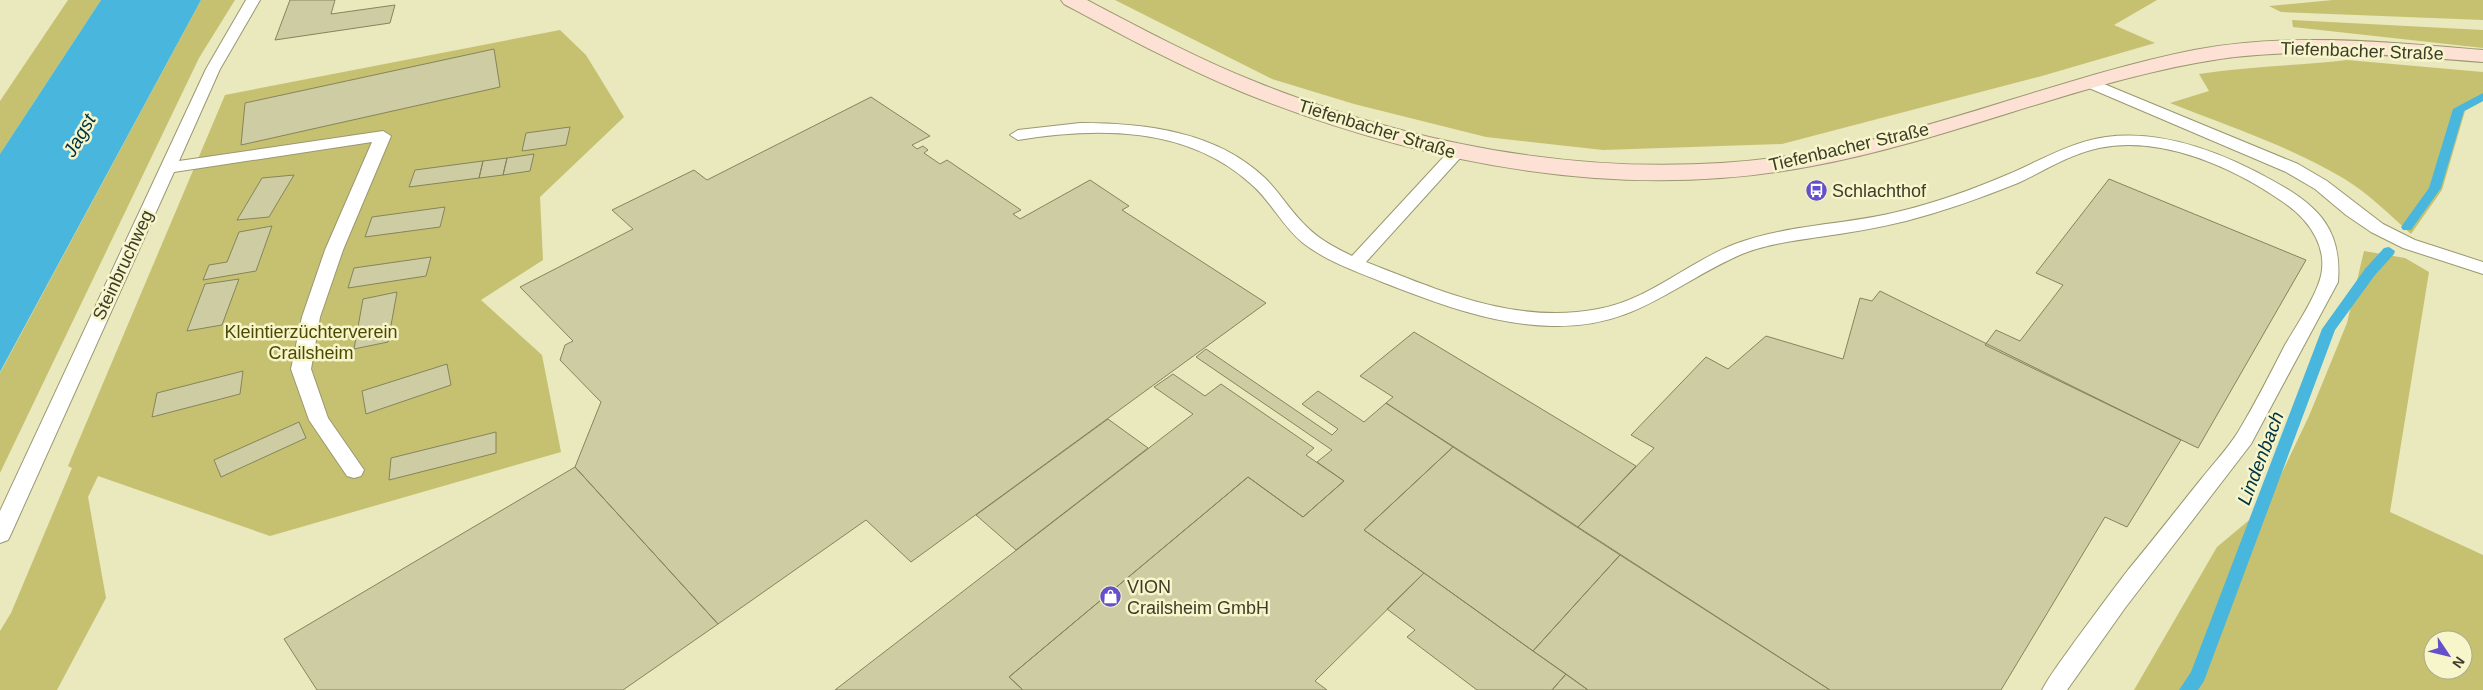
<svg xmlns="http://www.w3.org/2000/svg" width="2483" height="690" font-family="Arial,sans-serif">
	<rect width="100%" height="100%" fill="#eae8bd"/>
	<path fill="#c6c170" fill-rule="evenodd" d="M68,0H101L0,154V101Z
		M201,0H235L199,58L0,473V373Z
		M1115,0H2157L2114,25L2155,43L2042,76L1782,144L1603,150L1486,137L1354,104L1272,79Z
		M2333,0H2483V20L2281,12L2269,6Z
		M2292,20L2483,30V48L2293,27Z
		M560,30L586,55L624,117L540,197L543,260L481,300L542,355L561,452L270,536L98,476L88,497L106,598L57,690H0V631L11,613L72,468L68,466L225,95Z
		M2347,60L2483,72V101L2465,111L2442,190L2411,234C2389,214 2368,193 2343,178C2289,146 2228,126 2170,103L2209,91L2199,74C2248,66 2297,66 2347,60Z
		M2364,251L2405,258L2429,272L2390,512L2483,555V690H2134L2217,547L2266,506L2309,416L2347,323ZM2433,640H2463V670H2433Z"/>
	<path fill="#48b6dd" d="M101,0H201L0,372V154Z"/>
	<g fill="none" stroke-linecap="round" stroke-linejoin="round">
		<path fill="#48b6dd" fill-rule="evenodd" d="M2483,93V101L2464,111L2441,188L2411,230H2403L2401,227L2429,188L2453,109Z
			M2389,247L2395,251L2394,254L2375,275L2335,330L2204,681L2198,690H2179L2191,672L2322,329L2365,269L2384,248Z"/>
	</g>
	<path fill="#cecca2" stroke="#86845c" d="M290,0H335L331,14L395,5L390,23L275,40Z
		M494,49L500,87L241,145L245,103Z
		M871,97L930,136L912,145L917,149L923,146L928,150L924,153L940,164L947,160L1021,210L1013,214L1020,219L1090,180L1129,206L1122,210L1266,303L911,562L866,520L718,624L575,467L601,402L560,360L565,345L573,341L520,287L633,229L612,210L694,170L707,180Z
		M570,127L566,145L522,151L526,133Z
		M534,154L530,171L503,175L507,158Z
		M507,158L503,175L479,178L483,161Z
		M483,161L479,178L409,187L415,170Z
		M294,175L269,217L237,220L262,178Z
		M2109,179L2306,260L2198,448L1985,345L1996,330L2020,341L2063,285L2036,273Z
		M445,207L440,227L365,237L372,217Z
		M272,226L256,271L203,280L209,265L227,262L239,232Z
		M431,257L426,276L348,288L354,268Z
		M239,279L222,325L187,331L205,284Z
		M1880,291L2181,440L2127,527L2105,517L2001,690H1830L1578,527L1654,448L1631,435L1706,357L1728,369L1766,336L1843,359L1860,298L1872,301Z
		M397,292L388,342L354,349L363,299Z
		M1414,332L1636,466L1578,527L1386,403L1393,397L1360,376Z
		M1206,349L1332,435L1338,429L1302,404L1318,391L1364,422L1386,403L1453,447L1364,530L1424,573L1315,681L1327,690H1023L1009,677L1248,477L1303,517L1344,481L1317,462L1332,450L1196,357Z
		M447,364L451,385L366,414L362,391Z
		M243,371L240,394L152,417L157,393Z
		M1173,374L1205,396L1221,384L1314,448L1306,455L1344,481L1303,517L1248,477L1009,677L1023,690H835L1193,414L1154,387Z
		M1108,419L1148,448L1016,550L976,515Z
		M299,422L306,438L221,477L214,460Z
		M496,432V453L389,480L391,458Z
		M1453,447L1620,555L1533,651L1364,530Z
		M575,467L718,624L623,690H317L284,639Z
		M1620,555L1830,690H1588L1533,651Z
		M1424,573L1533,651L1566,674L1552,690H1477L1407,637L1415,630L1387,609Z
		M1566,674L1588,690H1552Z"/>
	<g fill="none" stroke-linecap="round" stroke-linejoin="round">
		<defs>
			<path id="lane" d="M246,0H260L220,69L179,161L383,131L391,136L343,250L320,317L311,369L328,418L364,470L361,476L354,478L347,476L309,420L291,369L302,317L325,250L372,142L174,172L11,534L8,540L0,543V511L206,69Z
				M2087,77L2298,164L2327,181L2383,224L2415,240L2483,262V274L2403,248L2371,232L2346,215L2315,189L2286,172L2082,85L2079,82Z
				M1080,123C1144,123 1216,131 1265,178C1280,193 1291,212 1307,227C1320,240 1336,248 1352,256L1450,150H1462L1464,153L1462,156L1366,262C1440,291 1517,325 1598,309C1649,300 1688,262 1735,244C1788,224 1847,225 1901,211C1938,202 1974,189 2009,174C2041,160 2071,142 2106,137C2165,129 2226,154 2277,183C2320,207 2342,231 2338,282L2251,444L2125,608L2067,690H2042C2051,673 2064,657 2075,641C2093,617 2110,593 2128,570C2153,540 2177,509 2202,478C2214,463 2228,448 2238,432C2255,404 2270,374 2285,345C2296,326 2310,306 2318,285C2332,251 2310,220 2283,202C2233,167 2161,135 2099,148C2070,154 2044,171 2018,183C1981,198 1944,211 1906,221C1877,228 1848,233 1819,237C1793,241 1767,244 1742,254C1673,284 1636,328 1552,326C1493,325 1436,303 1382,282C1355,271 1326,261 1303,243C1282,226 1271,201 1251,184C1187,126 1098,127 1018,140L1010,135L1018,130Z"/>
			<path id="secondary" d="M1061,0H1087C1142,29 1198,59 1256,82C1431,152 1622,184 1809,153C1940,130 2064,76 2194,50C2289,32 2388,42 2483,50V62C2388,55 2291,45 2196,63C2066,87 1943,142 1812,166C1620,203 1421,164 1242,92C1181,67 1122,35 1064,4Z"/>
		</defs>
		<use href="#lane" stroke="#9a9870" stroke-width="2"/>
		<use href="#secondary" stroke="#9a9870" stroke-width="2"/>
		<use href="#lane" fill="#fff" fill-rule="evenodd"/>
		<use href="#secondary" fill="#fde1d4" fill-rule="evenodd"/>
	</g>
	<defs>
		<symbol id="bus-disc" viewBox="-11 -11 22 22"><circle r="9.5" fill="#6451ca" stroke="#f7f5ca"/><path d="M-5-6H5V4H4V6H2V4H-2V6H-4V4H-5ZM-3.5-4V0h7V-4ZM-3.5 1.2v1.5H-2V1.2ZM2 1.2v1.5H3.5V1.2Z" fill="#fff"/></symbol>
		<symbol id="shop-disc" viewBox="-11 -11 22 22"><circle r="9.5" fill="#6451ca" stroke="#f7f5ca"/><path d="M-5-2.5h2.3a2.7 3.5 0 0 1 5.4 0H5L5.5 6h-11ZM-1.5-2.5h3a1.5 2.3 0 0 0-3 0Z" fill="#fff"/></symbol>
	</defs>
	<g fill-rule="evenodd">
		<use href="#bus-disc" x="1804" y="178" width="25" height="25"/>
		<use href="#shop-disc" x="1098" y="584" width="25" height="25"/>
	</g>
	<g text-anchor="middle" stroke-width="5" stroke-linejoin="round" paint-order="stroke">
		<g font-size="18" fill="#3d3c2b" stroke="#f7f5ca">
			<text transform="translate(2362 51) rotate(2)" y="6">Tiefenbacher Straße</text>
			<text transform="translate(1377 129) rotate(17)" y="6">Tiefenbacher Straße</text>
			<text transform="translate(1849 147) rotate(-13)" y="6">Tiefenbacher Straße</text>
			<text transform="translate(123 265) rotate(-65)" y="6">Steinbruchweg</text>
		</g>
		<g font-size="18" fill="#3d3c2b" stroke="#f7f5ca" text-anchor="start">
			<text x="1832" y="197">Schlachthof</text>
			<text x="1127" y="593">VION<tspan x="1127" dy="21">Crailsheim GmbH</tspan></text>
		</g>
		<g font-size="18" fill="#4e4900" stroke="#f7f5ca">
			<text x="311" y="338">Kleintierzüchterverein<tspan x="311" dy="21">Crailsheim</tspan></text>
		</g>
		<g font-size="19" font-style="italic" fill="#003343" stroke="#f7f5ca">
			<text transform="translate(79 135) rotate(-60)" y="7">Jagst</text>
			<text transform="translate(2260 458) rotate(-69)" y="7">Lindenbach</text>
		</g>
	</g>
	<g transform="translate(2448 655) rotate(125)"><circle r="24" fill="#f7f5ca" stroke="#adab8a"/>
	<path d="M0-4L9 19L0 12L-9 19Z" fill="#6451ca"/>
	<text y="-8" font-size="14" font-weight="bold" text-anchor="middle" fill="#3d3c2b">N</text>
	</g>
</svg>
